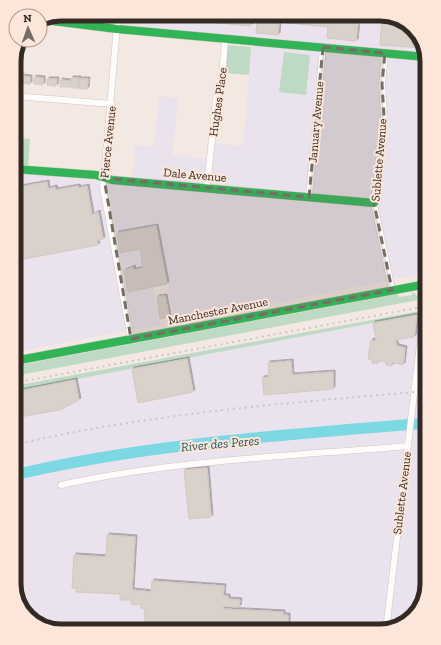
<svg xmlns="http://www.w3.org/2000/svg" width="441" height="645" font-family="'Zilla Slab',serif">
	<defs>
		<filter id="shadow"><feDropShadow dx="2" dy="-2" stdDeviation="0" flood-color="#0004"/></filter>
	</defs>
	<rect width="100%" height="100%" fill="#f4e8e2"/>
	<path fill="#eae2ec" d="M126,14H383L406,22L421,38L427,61V273L174,323L167,284L153,287L160,325L135,330L133,328L108,185L111,182L209,190L214,143L243,146L252,37L126,26L121,22Z
		M159,96L178,98L172,155L208,159L206,185L132,179L135,145L154,146Z
		M14,172L98,179L126,331L14,352Z
		M427,310V584L421,608L403,625L380,631H58L37,625L20,607L14,584V391L419,314L420,311Z"/>
	<path fill="#bed9c4" d="M227,45L251,47L249,75L225,73Z
		M284,52L310,55L306,95L279,92Z
		M14,138L30,139L28,166L14,165Z
		M413,292L417,296L418,300L14,376V366L398,294L399,297L412,295Z
		M420,311V314L14,391V386Z"/>
	<g fill="none" stroke-linecap="round" stroke-linejoin="round">
		<path stroke="#7cd9e4" stroke-width="11" d="M14,475C149,443 289,435 427,423"/>
	</g>
	<path fill="#dbd1cb" stroke="#d3c9c3" filter="url(#shadow)" d="M133,14H169V18Z
		M175,14H187V18L174,17Z
		M192,14H207V21L192,20Z
		M208,14H251L250,26L207,22Z
		M258,14H359L356,41L327,38L328,27L279,22L278,35L256,33Z
		M382,14L406,22L421,38L424,48L380,45Z
		M21,76L30,77V84L20,83Z
		M34,77L43,78V85L34,84Z
		M71,78H79L78,88H71Z
		M47,79H57L56,86L47,85Z
		M80,79H88L87,89H79Z
		M60,80L70,81V87H60Z
		M47,182L48,189L55,187L56,190L78,186L79,188L87,186L92,215L98,212L103,239L97,240L98,245L14,261V188Z
		M156,226L167,284L128,292L124,271L133,267L134,270L143,268L140,249L120,253L117,233Z
		M165,296L169,317L160,319L157,297Z
		M417,315L414,337L395,340L397,346L405,348L403,365L392,362V366L386,365V362L378,361L377,364L372,363V360L368,359L371,340L376,341L373,323Z
		M426,348L427,378H423Z
		M187,359L193,392L138,403L132,369Z
		M291,361L292,375L333,372V389L264,395L262,378L269,377L268,363Z
		M75,380L79,400L60,410L14,418V392Z
		M207,468L211,517L189,519L184,470Z
		M14,507L18,508L15,521H14Z
		M107,535L135,537L132,590L151,592L152,581L224,586L223,596H228V599L240,600L239,607L223,606V609L283,612V615H288V629H282V631L144,623L145,609L141,608V605L131,604V600H120V594L76,592V588H72L74,555L106,557Z"/>
	<g fill="none" stroke-linecap="round" stroke-linejoin="round">
		<defs>
			<path id="street" d="M118,14L103,188L131,339
				M385,53L382,84L384,116L374,203L392,290
				M14,96L112,104
				M207,188L216,99L222,79L225,39
				M309,197L323,47
				M61,485C175,460 292,456 408,446
				M386,630L424,310L422,285"/>
			<path id="fast" d="M45,20L117,29L426,57
				M14,169L96,175L112,180L374,203
				M14,361L427,284"/>
		</defs>
		<use href="#street" stroke="#d0c6c0" stroke-width="7"/>
		<use href="#fast" stroke="#d0c6c0" stroke-width="9"/>
		<use href="#street" stroke="#fdfcfb" stroke-width="6"/>
		<use href="#fast" stroke="#30b455" stroke-width="8"/>
		<path stroke="#cac7c5" stroke-width="2" stroke-dasharray="2 4" stroke-linecap="butt" d="M14,383L427,306
			M14,445C150,413 288,403 427,391"/>
	</g>
	<path fill="#776c66" fill-opacity="0.2" stroke="#776c66" stroke-width="3" stroke-dasharray="8 5" stroke-linejoin="round" d="M323,47L385,53L382,84L384,116L374,203L392,290L131,339L104,178L309,197Z"/>
	<g text-anchor="middle" stroke-width="4" stroke-linejoin="round" paint-order="stroke">
		<g font-size="12" fill="#342a24" stroke="#fce6da">
			<text transform="translate(218 102) rotate(-82)" y="4">Hughes Place</text>
			<text transform="translate(316 122) rotate(-85)" y="4">January Avenue</text>
			<text transform="translate(108 142) rotate(-84)" y="4">Pierce Avenue</text>
			<text transform="translate(379 160) rotate(-85)" y="4">Sublette Avenue</text>
			<text transform="translate(195 175) rotate(5)" y="4">Dale Avenue</text>
			<text transform="translate(218 311) rotate(-11)" y="4">Manchester Avenue</text>
			<text transform="translate(402 493) rotate(-83)" y="4">Sublette Avenue</text>
		</g>
		<g font-size="13" font-style="italic" fill="#19535b" stroke="#fce6da">
			<text transform="translate(220 443) rotate(-5)" y="5">River des Peres</text>
		</g>
	</g>
	<path d="M0 0H441V645H0ZM61 21H380A40 40 0 0 1 420 61V584A40 40 0 0 1 380 624H61A40 40 0 0 1 21 584V61A40 40 0 0 1 61 21Z" fill="#fce6da" fill-rule="evenodd"/>
	<path fill="none" stroke="#342a24" stroke-width="5" d="M61 21H380A40 40 0 0 1 420 61V584A40 40 0 0 1 380 624H61A40 40 0 0 1 21 584V61A40 40 0 0 1 61 21Z"/>
	<g transform="translate(28 28) rotate(358)"><circle r="19" fill="#fce6da" stroke="#ac9b91"/>
	<path d="M0-3L7 15L0 10L-7 15Z" fill="#776c66"/>
	<text y="-6" font-size="11" font-weight="bold" text-anchor="middle" fill="#342a24">N</text>
	</g>
</svg>
